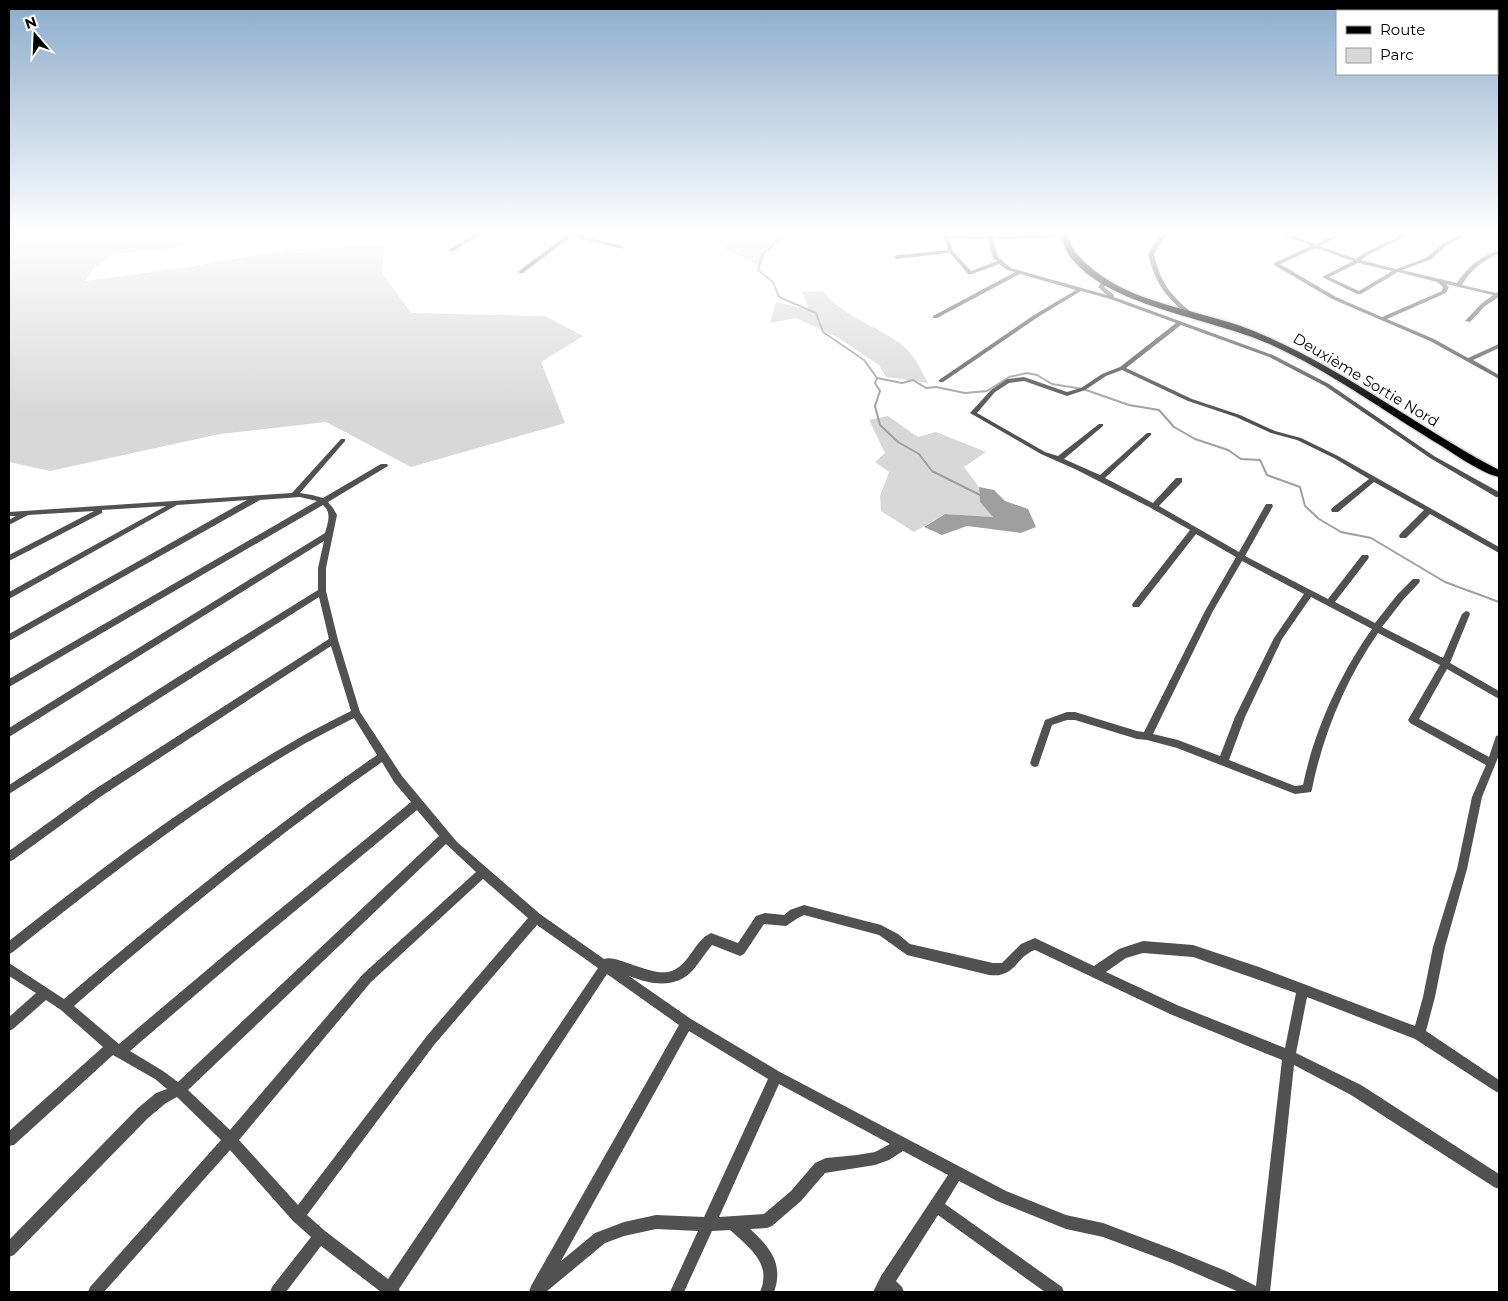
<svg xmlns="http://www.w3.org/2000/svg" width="1508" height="1301" font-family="Montserrat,sans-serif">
	<rect width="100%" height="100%" fill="#fff"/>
	<path fill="#d8d8d8" d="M9,234H181L185,247L113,254L94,268L85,281L182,268L285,250L385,245L382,273L411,313L545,316L583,336L541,362L565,423L411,467L326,422L220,434L50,471L9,462Z
		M699,234H787L768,249L761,266L722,248L717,238H704Z
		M823,291C844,318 877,325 902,345C914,354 921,370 928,383L886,377L879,365L837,337L796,318L770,323L776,302L809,310L802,292Z
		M888,416L918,437L936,432L986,452L964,467L979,487L980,502L993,517L945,514L914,532L881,511L880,496L889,472L875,462L885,453L869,420Z"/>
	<path fill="#9f9f9f" d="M979,487L994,490L1005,501L1028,509L1036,527L1021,533L967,526L942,535L924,527L945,514L993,517L980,502Z"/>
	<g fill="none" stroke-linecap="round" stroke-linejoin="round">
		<path stroke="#9f9f9f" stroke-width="2" d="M785,234L762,255L758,270L773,282L779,297L816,313L823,332L864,360L877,378L875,383L880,391L875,406L880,425L898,442L919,454L932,471L980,495
			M877,378L902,383L913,380L926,388L936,387L965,393L987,391L1009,377L1027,373L1037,375L1052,384L1083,389L1129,405L1159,410L1174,427L1195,439L1228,450L1241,459L1260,460L1267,475L1300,487L1305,506L1319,519L1341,532L1371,538L1445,582L1499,602"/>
		<defs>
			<path id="primary" d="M1060,234H1067C1070,241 1072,249 1077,254C1116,300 1184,307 1238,325C1332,359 1411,424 1499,470V477C1481,473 1456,455 1440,445C1382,410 1328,370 1267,343C1211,318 1105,306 1069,255C1065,249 1063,241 1060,234Z"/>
		</defs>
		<use href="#primary" stroke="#dbdbdb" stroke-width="3"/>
		<path fill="#515151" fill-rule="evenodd" d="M349,234H354L350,237L348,236Z
			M476,234H482L453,251L448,250Z
			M568,234H577L625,247L622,249L572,236L523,273H519V271Z
			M943,234L987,236V234H992V236L1065,235V236L1063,237L993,239L998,257L1011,268L1107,295L1098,287L1103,280H1107L1108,281L1104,287L1114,295V297L1273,355L1329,384L1434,456L1499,492V497H1496L1430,458L1325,386L1269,357L1181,325L1126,368L1192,399L1240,415L1275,431L1301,438L1338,456L1499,547V553L1430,514L1406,538H1400L1399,536L1400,534L1424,510L1374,482L1338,512H1332L1331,510L1332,508L1369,479L1334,458L1297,440L1271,433L1236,417L1188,401L1122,370L1106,376L1085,390L1067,396L1024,381L1009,383L995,392L977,413L1045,452L1058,456L1099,424H1103V426L1064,459L1100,475L1147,433H1151V435L1105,478L1153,503L1176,478H1182V482L1159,506L1239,552L1266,504H1272L1273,506L1245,556L1328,599L1362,555H1368L1369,557L1368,559L1335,602L1375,623L1397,595L1413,579H1419L1420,581L1419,583L1403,600L1382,627L1443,658L1462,614L1466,611L1469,612L1470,614L1450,663L1499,691V699L1447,669L1419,719L1489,757L1496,736L1499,735V755L1482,797L1467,869L1445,947L1435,997L1426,1031L1499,1080V1093L1495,1091L1415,1039L1307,997L1296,1053L1361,1085L1499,1174V1189L1494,1187L1351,1095L1294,1065L1270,1292H1239L1172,1263L1103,1237L1066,1229L997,1201L959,1181L945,1204L1062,1287L1064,1292H1045L938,1215L896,1281L902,1287L904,1292H873L881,1276L948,1175L903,1151L889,1160L875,1165L825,1173L801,1201L772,1226L767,1228L750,1229C770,1247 784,1264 774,1292H760C761,1289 763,1285 763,1281C767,1259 744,1243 730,1230L712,1231L684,1292H670L698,1231L656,1229L624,1236L605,1243L546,1292H529L531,1286L679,1025L607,974L399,1289L400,1292H381L321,1246L286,1292H270L272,1287L311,1237L293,1221L230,1150L104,1292H88L90,1287L221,1140L177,1097L166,1103L148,1118L14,1255L9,1257V1240L138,1108L156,1093L167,1089L155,1079L113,1055L14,1145L9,1146V1131L103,1047L61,1010L46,1000L13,1029L9,1031V1017L36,993L9,976V963L64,999C165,913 268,830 377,755L354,718C337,727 320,735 304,744C200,804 106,878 13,952L9,954V941C100,869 193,799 294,741C312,730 332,721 351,711L331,646L100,797L13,860L9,862V851L92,791L329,639L319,597L9,794V785L173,680L318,590V568L324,541L9,737V728L325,533C328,522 332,513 323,505L9,687V679L317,501L300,497L260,500L9,641V634L247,500L177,505L9,599V592L166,506L102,510V513L9,561V555L94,511L28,515L9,525V520L16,516H9V512L292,493L341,439H345V441L300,493L312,495L323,498L381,464H387L388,466L328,502L333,508L337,515L326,568V591L338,640L360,712L402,776L457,842L540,914L604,959C616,954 647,975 668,972C689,968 693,941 711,933L738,943L756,916L765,913L784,915L790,910L804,905L881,925L898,934L910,944L993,963H1002L1021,944L1035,938L1094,966L1119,949L1143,941L1193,945L1259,967L1415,1026L1423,997L1433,947L1457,869L1472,797L1486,765L1410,723L1408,720L1440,665L1378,633C1346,679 1323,734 1312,789L1311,792L1295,794L1177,748L1147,740L1137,739L1075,720H1067L1052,725L1038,766L1035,767L1032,766L1030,763L1045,720L1067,712H1075L1137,731L1144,732L1205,611L1236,557L1196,534L1139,607H1133L1132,605L1133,603L1190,530L1151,508L1077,470L1041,454L970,413L991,390L1007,379L1024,377L1067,392L1081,388L1102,374L1120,367L1176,323L1110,299L1081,291L1038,317L943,382H939V380L1034,315L1076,290L1020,274L937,318H933V316L1015,272L1007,270L999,264L972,274H968L950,253L897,259L894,257L897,255L948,250ZM949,238L988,239L993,258L997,261L971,271L953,251ZM1242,561L1304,594L1274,638L1235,717L1220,756L1178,740L1153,734L1213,611ZM1311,597L1372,629C1340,674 1314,731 1303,785L1295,786L1229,760L1245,717L1282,639ZM382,762L394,782L411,802L234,947L119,1044L74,1006C173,920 274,837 382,762ZM417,810L439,836L178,1082L163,1071L130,1051L242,955ZM446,844L476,872L363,974L230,1130L188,1090ZM483,879L528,918L426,1037L298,1205L239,1140L371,982ZM804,915L879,935L907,955L989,975C1016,978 1015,957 1035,950L1170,1014L1282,1060L1256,1286L1226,1271L1172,1249L1103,1223L1066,1215L1006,1191L780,1072L691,1019L629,976C650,984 675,990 693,970C700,962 705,953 712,945L740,956L744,954L764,924L786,926L798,918ZM537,925L598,968L388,1279L325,1231L307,1215L434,1045ZM1143,953L1193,957L1296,993L1285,1048L1177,1005L1106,972L1126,958ZM689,1031L768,1079L704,1217L656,1215L624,1222L595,1233L561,1261ZM779,1084L890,1144L875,1152L857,1155L826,1158L815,1163L791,1191L764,1214L719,1217Z
			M1163,234H1168L1161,242L1154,254C1161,284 1169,293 1192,313V315H1188C1165,296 1155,283 1148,254L1157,240Z
			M1282,234H1289L1315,244L1337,234H1343L1320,246L1356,259L1364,253L1404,234H1410L1368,255L1361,260L1396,269L1426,258L1442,244L1461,234H1467L1446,246L1430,260L1402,270L1457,283C1467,267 1481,256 1499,250V253C1483,261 1471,269 1462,285L1496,293L1499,291V297L1485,306L1470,322L1465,321L1481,304L1493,295L1446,284L1449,287L1446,293L1387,319L1434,339L1468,358L1499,344V348L1473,360L1499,375V379L1430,341L1332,299L1274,265V263L1311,246ZM1316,248L1353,261L1322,277L1357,294H1361L1398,272L1437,282L1443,287L1442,291L1382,317L1336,297L1280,264ZM1358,263L1392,271L1359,291L1329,277Z"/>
		<use href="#primary" fill="#000" fill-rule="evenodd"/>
	</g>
	<linearGradient id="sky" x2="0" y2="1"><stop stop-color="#8baccb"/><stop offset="0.56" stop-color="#fff"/><stop offset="1" stop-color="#fff" stop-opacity="0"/></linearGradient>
	<rect width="1508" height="416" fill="url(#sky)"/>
	<g text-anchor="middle" stroke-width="4" stroke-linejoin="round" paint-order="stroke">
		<g font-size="15" fill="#000" stroke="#fff">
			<text transform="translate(1366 380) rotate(31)" y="5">Deuxième Sortie Nord</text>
		</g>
	</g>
	<rect width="1508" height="1301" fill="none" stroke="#000000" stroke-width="20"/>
	<rect x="1336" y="10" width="162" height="65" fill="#ffffff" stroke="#999999"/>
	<rect x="1346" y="26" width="25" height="8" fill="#000000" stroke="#999999"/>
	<text x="1380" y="35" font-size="15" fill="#000000">Route</text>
	<rect x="1346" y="48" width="25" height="15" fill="#d8d8d8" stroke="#999999"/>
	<text x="1380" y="60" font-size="15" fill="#000000">Parc</text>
	<g transform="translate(35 35) rotate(341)" stroke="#ffffff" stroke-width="4" paint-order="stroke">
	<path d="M0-4L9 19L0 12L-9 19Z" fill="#000000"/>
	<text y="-8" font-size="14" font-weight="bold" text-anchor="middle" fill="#000000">N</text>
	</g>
</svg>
